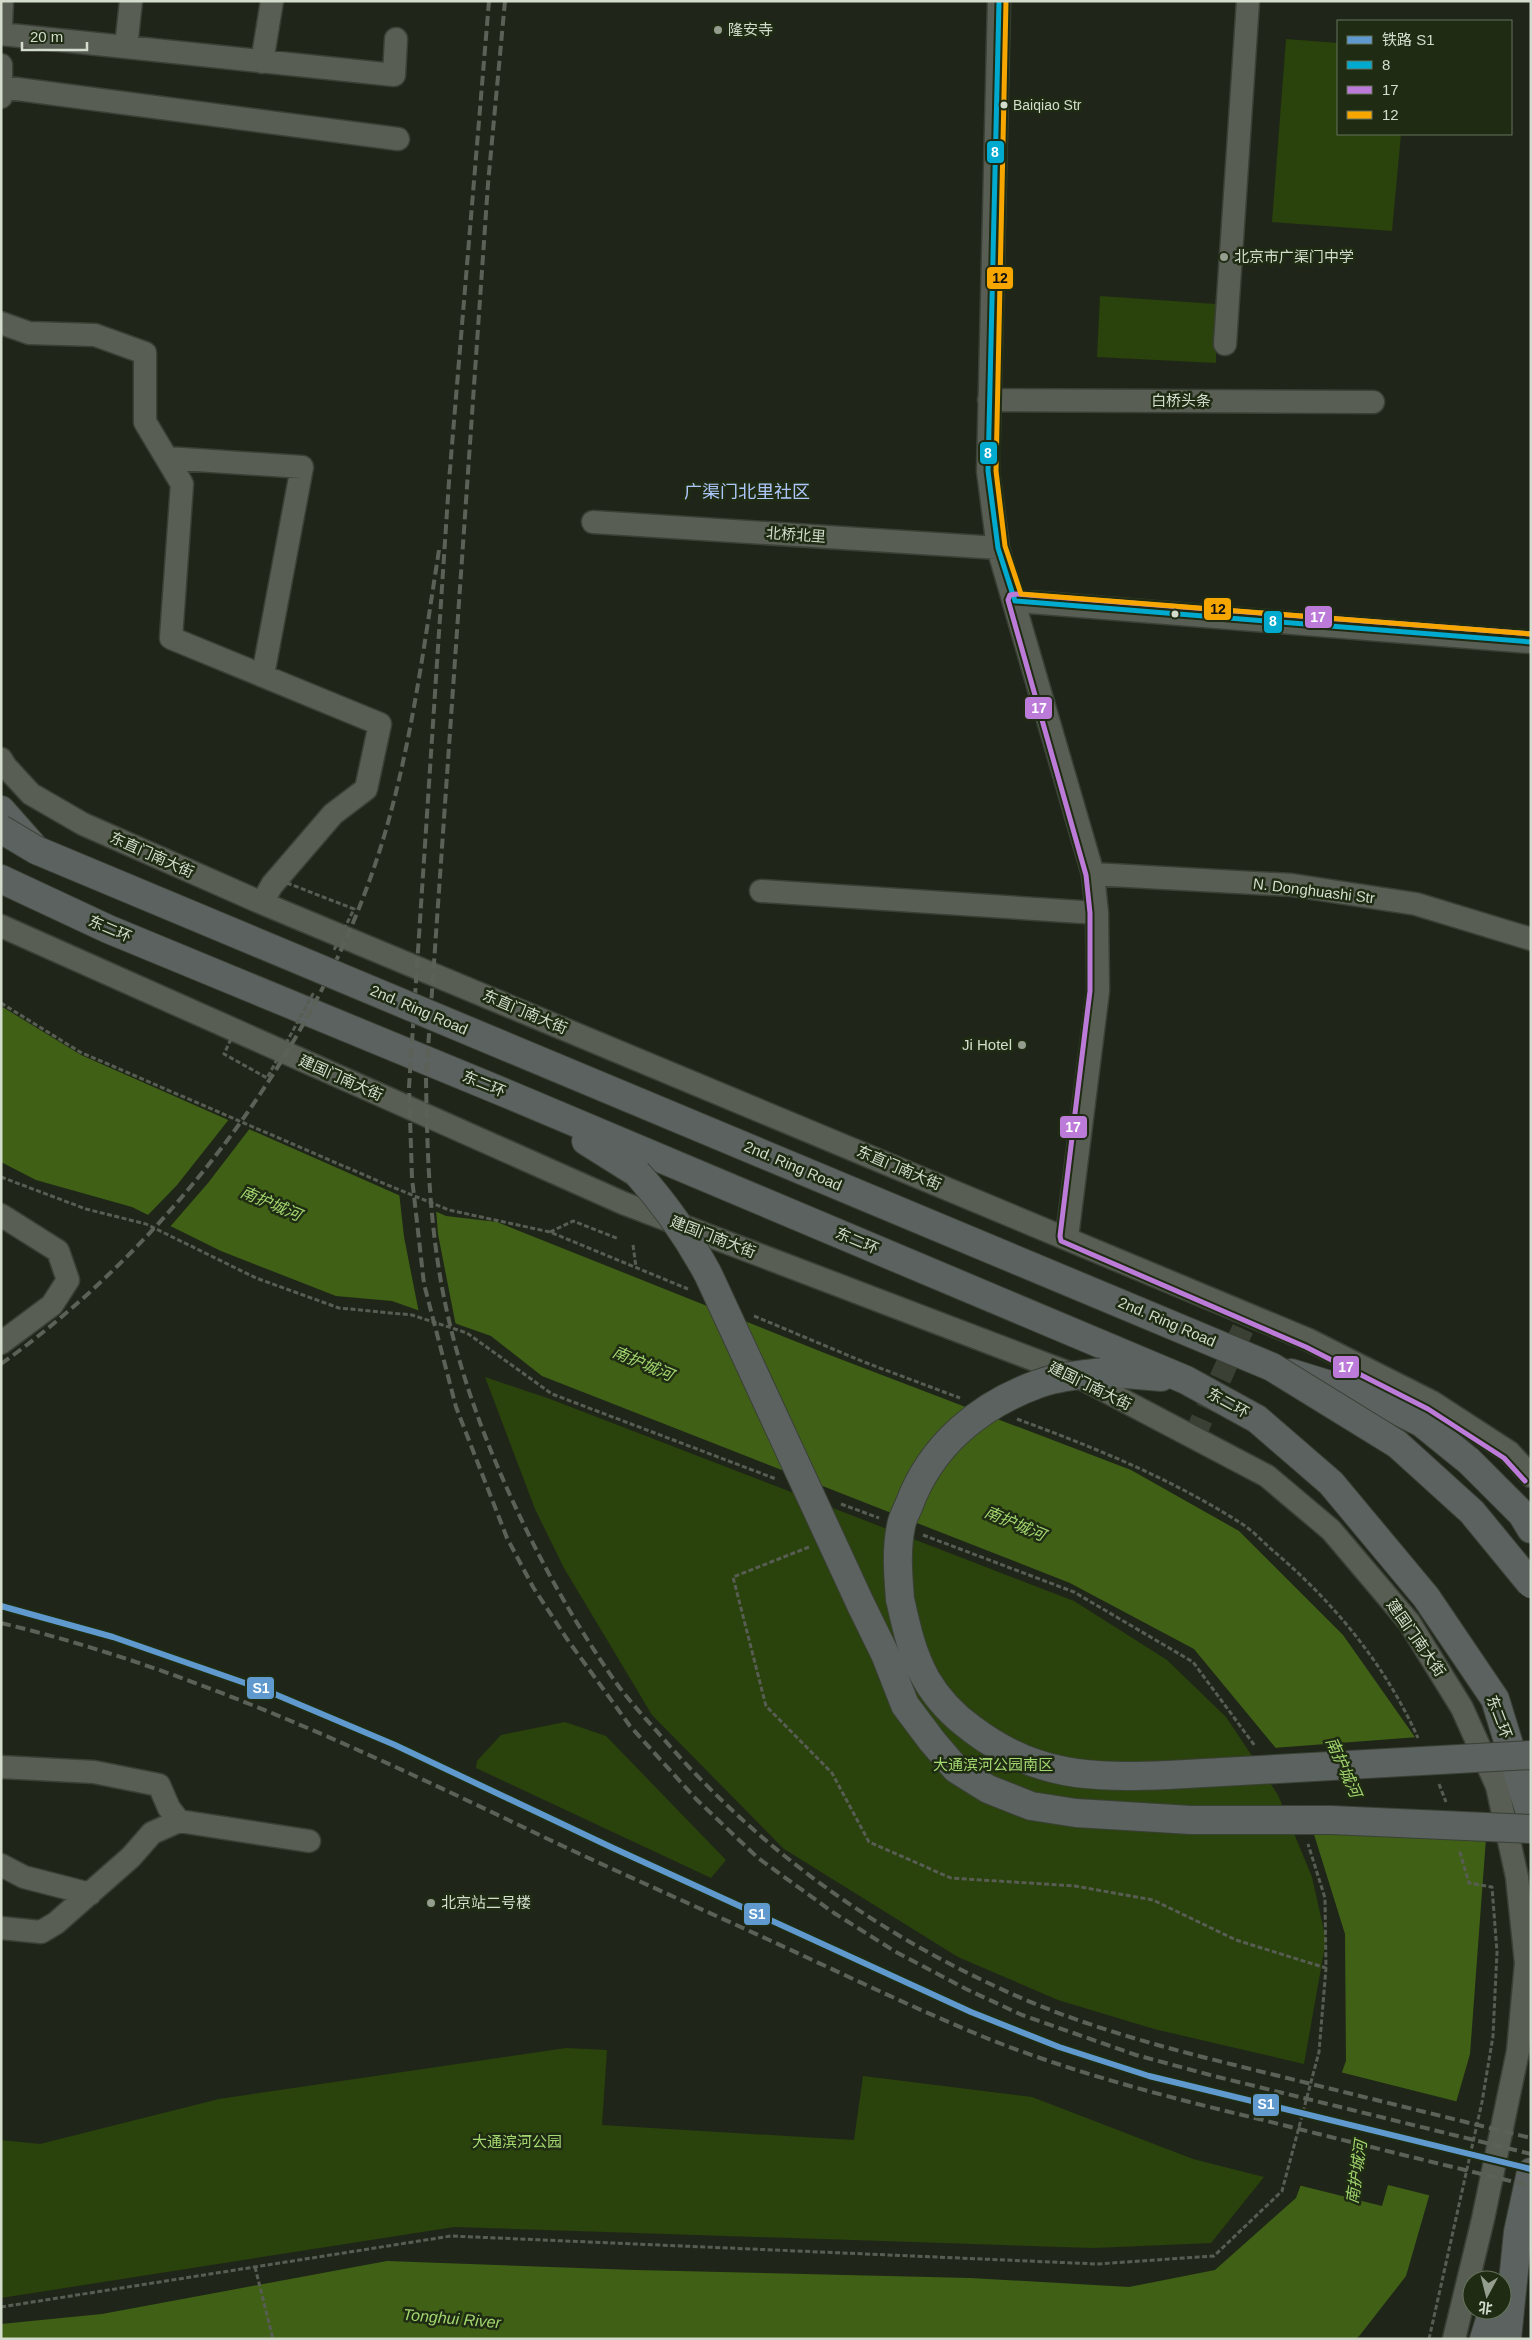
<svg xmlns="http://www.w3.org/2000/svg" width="1532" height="2340" font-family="Arial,'Noto Sans SC',sans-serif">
	<rect width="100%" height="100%" fill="#1f2619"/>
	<path fill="#2a420b" d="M1286,39L1338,43V134H1401L1392,231L1272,222Z
		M1100,296L1216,304V363L1097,357Z
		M485,1377L550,1399L1074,1601L1167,1660L1226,1717L1278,1795L1312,1877L1326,1940L1304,2064L1154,2029L1058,2000L958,1957L784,1849L652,1715L564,1568L535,1509Z
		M565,1722L606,1736L726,1860L711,1878L476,1768L477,1761L501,1735Z
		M566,2048L607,2050L602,2125L854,2140L863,2076L1032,2097L1193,2159L1264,2177L1211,2243L1093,2248L454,2227L1,2298V2140L40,2144L219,2099Z"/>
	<path fill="#406115" d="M1,1006L81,1055L446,1216L497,1222L827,1354L1131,1470L1239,1531L1343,1635L1486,1838L1470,2054L1406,2276L1360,2335L1356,2339H1V2324L102,2314L387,2261L635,2270L970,2278L1129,2287L1215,2270L1296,2198L1346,2061L1345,1934L1294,1770L1194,1649L1070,1583L542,1376L491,1336L392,1301L336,1296L221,1251L132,1207L36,1180L1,1162Z"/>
	<path fill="#1f2619" d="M230,1118L251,1127L208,1183L169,1228L146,1217L177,1185Z
		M399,1192L436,1209L438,1234L456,1326L419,1313L404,1237Z
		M1418,1737L1489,1836L1312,1834L1292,1771L1273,1748Z
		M1340,2072L1459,2102L1432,2196L1388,2185L1382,2206L1298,2185Z"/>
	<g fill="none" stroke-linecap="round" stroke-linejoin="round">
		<path stroke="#3a4134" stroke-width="22" stroke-dasharray="22 11" stroke-linecap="butt" d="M1193,1439L1249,1315"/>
		<defs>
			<path id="minor" d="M999,1L988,471L998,548L1093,874L1097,913L1098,991L1067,1237
				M1,25L2,1
				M1,34L394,75L396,39
				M126,47L131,1
				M262,62L272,1
				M1,65V97
				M2,87L398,139
				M1,323L29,333L95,335L145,353V422L182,484L171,638L380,724L366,789L333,814L272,885L262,903
				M1225,344L1248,1
				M989,400L1373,402
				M167,458L302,467L263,675
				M593,522L998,548
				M1015,601L1531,642
				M1,759L6,767L31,794L83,824L262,903L1309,1340L1432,1402L1509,1452L1531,1476
				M1093,874L1292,885L1416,904L1531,939
				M761,891L1097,913
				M1,926L623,1203L1077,1376L1267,1476L1331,1530L1409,1622L1462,1708L1497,1786L1517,1877L1526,1963L1518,2051L1483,2219L1454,2339
				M1,1215L58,1251L68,1280L52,1305L1,1343
				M1,1767L94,1772L159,1785L169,1808L179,1821
				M1,1865L24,1877L90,1894
				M1,1928L41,1932L56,1923L131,1857L152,1833L179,1821L309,1841"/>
			<path id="highway" d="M1,810L32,845
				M1,879L108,929L510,1095L1186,1380L1257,1419L1331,1483L1426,1597L1495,1699L1531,1816
				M586,1141L637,1173
				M1102,1372L1161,1377
				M1291,1373L1372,1398L1422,1423L1469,1461L1522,1514L1531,1529
				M900,1599C906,1626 912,1654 926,1679C937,1698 954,1716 972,1729C1035,1777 1092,1778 1168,1775
				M861,1605L885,1654L905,1705L932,1741L956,1769L988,1789L1031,1806L1076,1813L1191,1820
				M1484,2339L1493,2310
				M1507,2339L1518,2232L1531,2172"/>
		</defs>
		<use href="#minor" stroke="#3a4035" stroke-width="25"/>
		<use href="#highway" stroke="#3a4035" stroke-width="30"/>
		<path stroke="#585d54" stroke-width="3" stroke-dasharray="5 2.5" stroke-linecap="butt" d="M1,1003L80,1052L385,1184L449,1210L550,1232L688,1289
			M1,1177L86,1209L146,1224L256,1278L339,1308L412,1315L467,1333L552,1394L776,1479
			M550,1232L573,1221L619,1239
			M633,1245L636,1267
			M754,1316L864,1362L960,1398
			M1017,1419C1093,1447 1170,1478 1239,1522C1251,1529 1261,1540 1271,1549C1332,1600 1385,1664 1418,1738
			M841,1504L879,1518
			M923,1535L1074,1592L1193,1662L1255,1746
			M809,1547L733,1577L766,1706L832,1773L869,1842L951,1878L1075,1886L1153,1900L1236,1940L1326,1968
			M1439,1784L1446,1802
			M255,2267L273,2339
			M1,2307L451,2236L1097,2264L1214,2256L1282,2191L1319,2052L1326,1968L1325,1898L1308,1844
			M1429,2339L1482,2102L1493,2036L1497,1952L1492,1887L1469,1883L1459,1849"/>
		<use href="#minor" stroke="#595e54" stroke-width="22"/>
		<use href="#highway" stroke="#5b6260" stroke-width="28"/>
		<path stroke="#5b6156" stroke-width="4" stroke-dasharray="10 5" stroke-linecap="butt" d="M489,1L449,481L409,1087L412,1178L424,1284L456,1407L507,1538L533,1587L567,1639L630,1726L696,1799L758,1858L834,1913L896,1952L966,1989L1022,2015L1136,2055L1214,2076L1531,2154
			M505,1L488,184L426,1078C427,1147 429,1214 441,1282C456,1366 486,1446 523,1523C550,1579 581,1633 617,1684C630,1702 646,1719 661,1736C756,1846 867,1927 999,1988C1086,2029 1181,2052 1275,2075C1360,2096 1445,2117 1531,2138
			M1,1364C175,1240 325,1038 385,833C412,741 424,645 439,550
			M1,1623C193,1669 373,1755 550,1840C622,1874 695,1906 767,1939C839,1972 911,2007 984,2037C1073,2073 1167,2097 1259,2119C1350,2142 1440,2164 1531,2186"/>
		<defs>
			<path id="highway-bridge" d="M1,829L36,850L1272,1367L1397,1444L1472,1512L1531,1584
				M637,1173C666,1205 687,1235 708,1274L861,1605
				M900,1599C898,1574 896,1550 901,1526C902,1519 906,1512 909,1505C931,1445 980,1405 1038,1384C1058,1376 1082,1375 1102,1372
				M1168,1775L1531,1755
				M1191,1820H1331L1531,1829"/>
		</defs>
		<use href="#highway-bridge" stroke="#3a4035" stroke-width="30" stroke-linecap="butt"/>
		<path stroke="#585d54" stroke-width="3" stroke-dasharray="5 2.5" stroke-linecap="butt" d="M272,885L287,883L354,909L334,950
			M231,1039L224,1054L267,1078L314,992"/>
		<use href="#highway-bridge" stroke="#5b6260" stroke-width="28"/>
		<defs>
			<path id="bus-1" d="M999,1L988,471L998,548L1015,601
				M1015,601L1531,642"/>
			<path id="bus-2" d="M1525,1481L1504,1458L1428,1409L1306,1347L1061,1241L1060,1236L1090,991V913L1086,875L1008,600L1010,595L1016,594L1531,634"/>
			<path id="bus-3" d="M1006,1L996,471L1005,546L1021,594L1531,634"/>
		</defs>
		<use href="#bus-1" stroke="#1f2c13" stroke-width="9"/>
		<use href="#bus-2" stroke="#1f2c13" stroke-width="9"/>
		<use href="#bus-3" stroke="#1f2c13" stroke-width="9"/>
		<use href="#bus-1" stroke="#00a9ce" stroke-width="5"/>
		<use href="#bus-2" stroke="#bd7bd9" stroke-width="5"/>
		<use href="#bus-3" stroke="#f7a600" stroke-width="5"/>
		<defs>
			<path id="rail-1" d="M1,1606L113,1637L265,1690L395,1745L613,1848L971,2012L1059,2047L1149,2076L1531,2169"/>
		</defs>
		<use href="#rail-1" stroke="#1f2c13" stroke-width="10"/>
		<use href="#rail-1" stroke="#5f99ce" stroke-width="6"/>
	</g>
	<g fill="#959d8e" stroke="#1f2c13" stroke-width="2">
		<circle cx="718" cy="30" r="5"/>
		<circle cx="1224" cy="257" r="5"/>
		<circle cx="1022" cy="1045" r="5"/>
		<circle cx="431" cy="1903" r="5"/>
	</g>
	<g fill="#d4ddcd" stroke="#1f2c13" stroke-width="2">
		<circle cx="1004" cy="105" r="4.5"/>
		<circle cx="1175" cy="614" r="4.5"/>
	</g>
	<g text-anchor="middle" stroke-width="5" stroke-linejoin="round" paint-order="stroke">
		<g font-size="14" fill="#d4ddcd" stroke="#1f2c13" text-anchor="start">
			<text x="1013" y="110">Baiqiao Str</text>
		</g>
		<g font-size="15" fill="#d4ddcd" stroke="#1f2c13" text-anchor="start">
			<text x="728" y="35">隆安寺</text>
			<text x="1234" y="262">北京市广渠门中学</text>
			<text x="1012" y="1050" text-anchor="end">Ji Hotel</text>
			<text x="441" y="1908">北京站二号楼</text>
		</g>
		<g font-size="15" fill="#d4ddcd" stroke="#1f2c13">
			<text x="1181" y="406">白桥头条</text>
			<text transform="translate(796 535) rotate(4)" y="5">北桥北里</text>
			<text transform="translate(152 855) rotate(24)" y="5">东直门南大街</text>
			<text transform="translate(1314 891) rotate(7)" y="5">N. Donghuashi Str</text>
			<text transform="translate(110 929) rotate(23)" y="5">东二环</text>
			<text transform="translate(419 1010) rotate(23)" y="5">2nd. Ring Road</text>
			<text transform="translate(525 1012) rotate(23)" y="5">东直门南大街</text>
			<text transform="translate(341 1078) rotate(24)" y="5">建国门南大街</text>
			<text transform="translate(484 1084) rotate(22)" y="5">东二环</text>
			<text transform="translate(793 1166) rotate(23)" y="5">2nd. Ring Road</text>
			<text transform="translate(899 1168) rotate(23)" y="5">东直门南大街</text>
			<text transform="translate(713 1237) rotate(21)" y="5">建国门南大街</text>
			<text transform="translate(857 1241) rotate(23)" y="5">东二环</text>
			<text transform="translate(1167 1322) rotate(23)" y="5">2nd. Ring Road</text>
			<text transform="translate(1090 1386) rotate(26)" y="5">建国门南大街</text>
			<text transform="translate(1228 1403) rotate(29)" y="5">东二环</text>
			<text transform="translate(1416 1638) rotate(55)" y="5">建国门南大街</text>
			<text transform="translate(1499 1717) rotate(69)" y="5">东二环</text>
		</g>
		<g font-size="15" fill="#a4d870" stroke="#1f2c13">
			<text x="993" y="1770">大通滨河公园南区</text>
			<text x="517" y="2147">大通滨河公园</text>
		</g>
		<g font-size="16" font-style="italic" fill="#a2d66e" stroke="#1f2c13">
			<text transform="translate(271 1203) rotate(23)" y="6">南护城河</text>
			<text transform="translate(643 1363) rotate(23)" y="6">南护城河</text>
			<text transform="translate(1015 1523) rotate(23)" y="6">南护城河</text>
			<text transform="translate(1344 1767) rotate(66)" y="6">南护城河</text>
			<text transform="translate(1356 2172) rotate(-82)" y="6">南护城河</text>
			<text transform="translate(452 2318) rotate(5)" y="6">Tonghui River</text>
		</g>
		<g font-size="18" fill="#adc6fb" stroke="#1f2c13">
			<text x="747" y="498">广渠门北里社区</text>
		</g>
	</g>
	<g stroke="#1f2c13" stroke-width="2">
		<rect x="986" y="140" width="19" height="24" rx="5" fill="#00a9ce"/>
		<rect x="986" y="266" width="28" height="24" rx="5" fill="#f7a600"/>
		<rect x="979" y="441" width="19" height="24" rx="5" fill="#00a9ce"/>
		<rect x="1203" y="597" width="29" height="24" rx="5" fill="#f7a600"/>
		<rect x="1304" y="605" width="29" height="24" rx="5" fill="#bd7bd9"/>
		<rect x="1263" y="610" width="20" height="24" rx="5" fill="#00a9ce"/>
		<rect x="1024" y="696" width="29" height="24" rx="5" fill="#bd7bd9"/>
		<rect x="1059" y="1115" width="29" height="24" rx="5" fill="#bd7bd9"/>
		<rect x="1332" y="1355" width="28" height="24" rx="5" fill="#bd7bd9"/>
		<rect x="246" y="1676" width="29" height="24" rx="5" fill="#5f99ce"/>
		<rect x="743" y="1902" width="28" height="24" rx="5" fill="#5f99ce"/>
		<rect x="1252" y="2093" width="28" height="24" rx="5" fill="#5f99ce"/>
	</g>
	<g font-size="14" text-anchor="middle" font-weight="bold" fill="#fff">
		<text x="995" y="157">8</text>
		<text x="988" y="458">8</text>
		<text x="1318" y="622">17</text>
		<text x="1273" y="626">8</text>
		<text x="1039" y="713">17</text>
		<text x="1073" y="1132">17</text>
		<text x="1346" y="1372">17</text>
		<text x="261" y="1693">S1</text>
		<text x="757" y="1919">S1</text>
		<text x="1266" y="2109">S1</text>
	</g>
	<g font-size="14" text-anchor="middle" font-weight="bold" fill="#111">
		<text x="1000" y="283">12</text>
		<text x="1218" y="614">12</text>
	</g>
	<rect width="1532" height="2340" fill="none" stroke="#d4ddcd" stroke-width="5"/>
	<rect x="1337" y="20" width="175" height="115" fill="#1f2c13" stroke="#67735d"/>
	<rect x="1347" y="36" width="25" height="8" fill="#5f99ce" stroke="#67735d"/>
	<text x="1382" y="45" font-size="15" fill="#d4ddcd">铁路 S1</text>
	<rect x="1347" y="61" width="25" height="8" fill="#00a9ce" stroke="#67735d"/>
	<text x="1382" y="70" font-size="15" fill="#d4ddcd">8</text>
	<rect x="1347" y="86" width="25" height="8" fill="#bd7bd9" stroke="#67735d"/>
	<text x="1382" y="95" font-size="15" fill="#d4ddcd">17</text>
	<rect x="1347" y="111" width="25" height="8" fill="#f7a600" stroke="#67735d"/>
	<text x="1382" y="120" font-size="15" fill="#d4ddcd">12</text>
	<g transform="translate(1487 2295) rotate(187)"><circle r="24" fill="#1f2c13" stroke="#67735d"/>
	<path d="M0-4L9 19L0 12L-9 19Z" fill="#959d8e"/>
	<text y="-8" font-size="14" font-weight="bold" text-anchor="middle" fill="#d4ddcd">北</text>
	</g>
	<path d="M22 42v8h65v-8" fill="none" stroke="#d4ddcd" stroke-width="2.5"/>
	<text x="30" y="42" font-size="15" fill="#d4ddcd" stroke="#1f2c13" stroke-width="4" paint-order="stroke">20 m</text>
</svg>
